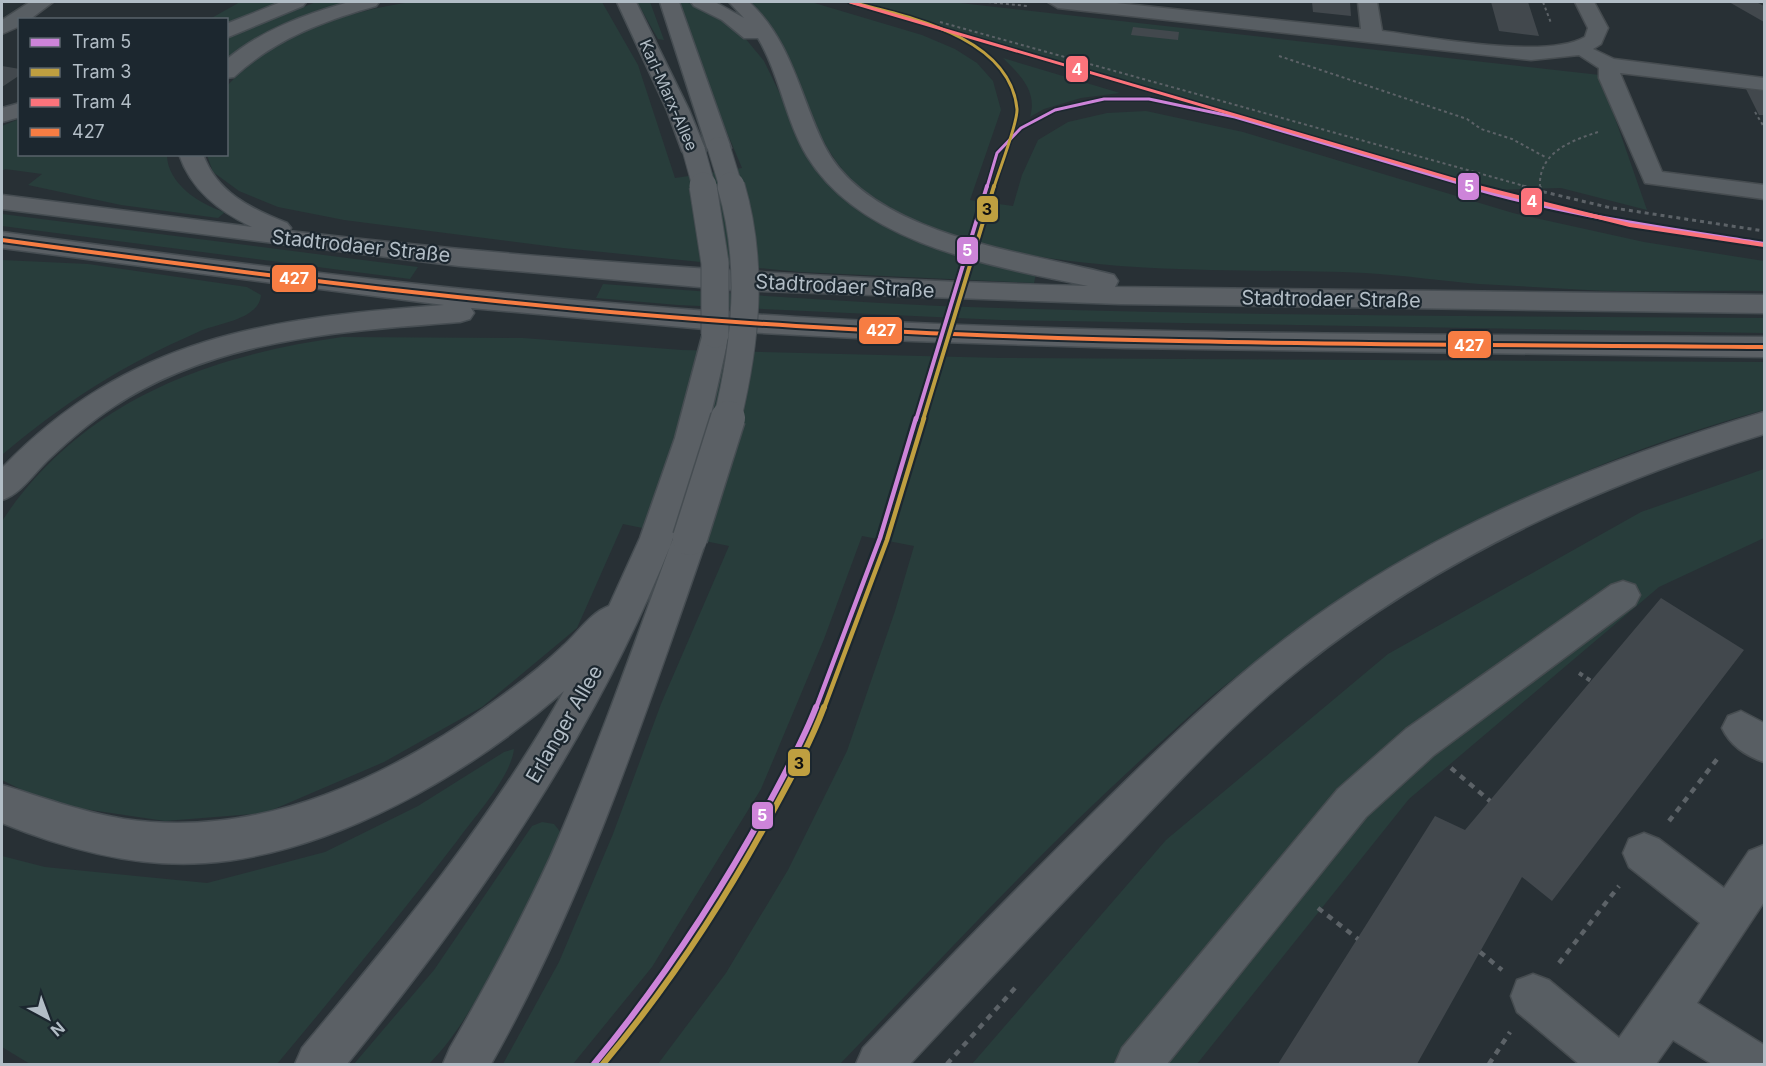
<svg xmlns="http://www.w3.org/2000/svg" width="1766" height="1066" font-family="Inter,sans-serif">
	<rect width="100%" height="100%" fill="#283035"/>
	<path fill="#283d3b" d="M240,2H278L227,24L226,20H208Z
		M316,2H344L263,34L227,57V38Z
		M412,2H602L638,65L675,178L742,168L717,109L679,2H686L704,9L740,32L764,61L817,170L849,202L881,225L953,255L1036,274L1034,283L799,272L563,248L344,220L278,207L239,191L213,172L207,155L226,154V87C273,36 346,11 412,2Z
		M637,2H650L664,40L658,39Z
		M750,2H811L922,35L955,49L977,63L993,81L1001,110L970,200L1013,206L1022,175L1038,140L1068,122L1107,113L1146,111L1243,132L1513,213L1644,242L1764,261V291C1705,290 1646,293 1587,290C1551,288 1515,286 1479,284C1441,281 1403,275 1365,273C1212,266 999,285 869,194C803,147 804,57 750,2Z
		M856,2H951L1600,75L1647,210L1561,188L1492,190Z
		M1003,58L1120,93L1081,98L1044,109L1030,117C1038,91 1019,74 1003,58Z
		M19,119L20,154L167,155C167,183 200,205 225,212L218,218L121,205L28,185L42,174L5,169L2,171V126Z
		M2,214L418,267L410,279L2,226Z
		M2,260L88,264L247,287L261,295C259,320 218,323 198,332C121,366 66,401 2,455Z
		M603,284C735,294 867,304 999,308C1254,316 1510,316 1764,318V333L1001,320L678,305L596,298Z
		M342,337L523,338L682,350L1002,358L1764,362V410C1565,465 1384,557 1223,687C1199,706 1177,728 1154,748C1043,848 943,957 840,1064H658L726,973L788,870L847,751L895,611L914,546L862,536L824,639L761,789L652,967L573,1064H503L559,962L613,834L661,704L729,546L623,524L577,628L482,707L384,762L265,813L165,821L50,804L2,780V521C81,402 206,356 342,337Z
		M1764,469V538L1659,587L1409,799L1197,1064H972L1166,840L1388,654L1641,512Z
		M514,749C511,777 474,817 457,841C399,917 338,991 277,1064H30L2,1047V856L45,867L207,883L325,852L418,806L504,752Z
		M542,822L554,824L562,834C544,875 523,914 502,953C480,993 461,1031 429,1064H354L434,970L532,826Z"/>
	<path fill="#42484d" d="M1312,2H1350L1351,16L1313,12Z
		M1491,2H1528L1539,36L1499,31Z
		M1729,2H1756L1764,6V22Z
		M1133,27L1179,32L1178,40L1131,35Z
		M2,66L20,69V75L2,87Z
		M1746,89L1764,91V115H1759Z
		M1661,598L1744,650L1552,901L1522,877L1417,1064H1278L1435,816L1465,830Z"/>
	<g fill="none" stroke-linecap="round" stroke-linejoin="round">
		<defs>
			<path id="minor" d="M30,2H53L29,20H20V26L2,34V20Z
				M1048,2H1107L1361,29L1358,2H1377L1382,31C1430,37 1545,60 1585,37L1588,28L1575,2H1594L1608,28L1601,44L1593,49L1614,59L1764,78V90L1620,73L1662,172L1764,185V199L1645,183L1599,78V68L1579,55L1531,60L1058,8Z
				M1623,581L1635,585L1640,595L1635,605L1434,755L1366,817L1167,1064H1115L1122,1048L1338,789L1406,729L1611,585Z
				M1741,711L1764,723V762C1746,756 1730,745 1722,728L1728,716Z
				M1644,833L1659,839L1724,888L1749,851L1764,845V902L1697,1003L1764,1045V1064H1712L1673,1040L1656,1064H1579L1517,1012L1511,996L1517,980L1533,974L1549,980L1619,1038L1700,923L1629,867L1623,853L1629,839Z"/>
			<path id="major" d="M281,2H306L303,6L226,38V24Z
				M349,2H379L376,6C323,21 275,39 234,77L226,78V60C261,30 306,14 349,2Z
				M617,2H636L689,110L706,151L702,156H686L682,151L667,110Z
				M660,2H679L731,148L727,153H711L707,148Z
				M691,2H715L744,18L729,2H749C791,40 800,96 824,145C869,236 1028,252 1114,275L1118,281L1115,287L1764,295V313L1120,304L734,290L459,266L2,209V195L252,227C219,211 191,190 179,154H203C216,192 251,209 287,223L291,228L289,231C556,262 818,279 1088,286C994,266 861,245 807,156C785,119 780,75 758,38H744L722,20L694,6Z
				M20,103V117L2,122V108Z
				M2,232C266,268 530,301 796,317C1118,336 1442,334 1764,337V357L1125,348L912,341L727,331L729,334C714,403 699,473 673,539C596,734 478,903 347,1064H295L302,1048C396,935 492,820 564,691C469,774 333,854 205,863C135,868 66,849 2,823V785C42,797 81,812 124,819C260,840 391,777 499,698C521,682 542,666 562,647C578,633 590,613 609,606L640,538L675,438L704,329L471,308L474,313L470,319L460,322C341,331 215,339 113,407C90,422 69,440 49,459C34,473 21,494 2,500V468C129,336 269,318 444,305L2,248Z
				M1764,412V434C1599,485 1438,558 1302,667C1237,719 1180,780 1123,840C1051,914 980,989 910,1064H856L863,1048C939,968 1017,888 1096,810C1169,738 1243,666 1329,607C1461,516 1611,458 1764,412Z
				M690,525L702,529L707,538C644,718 585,898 491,1064H443L450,1048C486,986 520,923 550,858C596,753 634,645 673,538L678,529Z"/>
		</defs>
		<use href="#minor" stroke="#464c50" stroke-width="3"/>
		<use href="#major" stroke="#464d52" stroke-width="3"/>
		<path stroke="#5c6267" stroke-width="2" stroke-dasharray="3 3" stroke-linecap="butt" d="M988,2L1027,6
			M1543,2L1551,23
			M940,22L1528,187
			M1279,56L1467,119L1481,129L1512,139L1547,158
			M1755,112L1764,127
			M1540,187C1538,153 1570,141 1598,132"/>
		<path stroke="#5c6267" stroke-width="3" stroke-dasharray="4 4" stroke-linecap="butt" d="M1522,186L1540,191
			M1540,186V191L1607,207L1764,231"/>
		<path stroke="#5c6267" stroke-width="4" stroke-dasharray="4.5 4.5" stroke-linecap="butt" d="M1579,673L1591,681"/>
		<path stroke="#5c6267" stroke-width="4.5" stroke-dasharray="6 6" stroke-linecap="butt" d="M1451,768L1490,801
			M1669,821L1718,758
			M1318,908L1358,939
			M1480,952L1502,970
			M1559,963L1619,886
			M947,1064L1015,988
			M1489,1064L1510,1032"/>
		<use href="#minor" fill="#585e63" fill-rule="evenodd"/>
		<use href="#major" fill="#5b6065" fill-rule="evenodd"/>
		<defs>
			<path id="major-bridge-far2" d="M719,148L731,187
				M694,151L704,187"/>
			<path id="major-bridge-far1" d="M703,186L715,263V334
				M727,420C746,342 754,264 731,186"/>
			<path id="major-bridge" d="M690,538L728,418"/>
		</defs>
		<use href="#major-bridge-far2" stroke="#464d52" stroke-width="24" stroke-linecap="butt"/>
		<use href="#major-bridge-far1" stroke="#464d52" stroke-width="29" stroke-linecap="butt"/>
		<use href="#major-bridge" stroke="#464d52" stroke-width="37" stroke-linecap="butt"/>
		<use href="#major-bridge-far2" stroke="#5b6065" stroke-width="22"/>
		<use href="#major-bridge-far1" stroke="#5b6065" stroke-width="27"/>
		<use href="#major-bridge" stroke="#5b6065" stroke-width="34"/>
		<defs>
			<path id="bus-1" d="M2,240C266,276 530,310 796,326C1119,346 1441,344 1764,347"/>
		</defs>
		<use href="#bus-1" stroke="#1c272f" stroke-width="8"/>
		<use href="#bus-1" stroke="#f77d43" stroke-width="4"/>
		<defs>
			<path id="tram-1-far3" d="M987,187L997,153L1021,128L1055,110L1104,99H1149L1235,117L1472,187"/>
			<path id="tram-1-far2" d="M1467,186C1563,215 1665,228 1764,244
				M916,420L987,186"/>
			<path id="tram-1-far1" d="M816,708L880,538L916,418"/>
			<path id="tram-1" d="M594,1064C660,984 718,897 768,805C785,773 803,741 816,707"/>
			<path id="tram-2-far3" d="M851,2C908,17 1010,36 1017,109C1018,123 999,170 994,187"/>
			<path id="tram-2-far2" d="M923,420L994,186"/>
			<path id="tram-2-far1" d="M824,708L887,540L924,418"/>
			<path id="tram-2" d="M603,1064C668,987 724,902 772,813C791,778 810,744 824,707"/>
			<path id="tram-3-far1" d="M850,2L1480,187"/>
			<path id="tram-3" d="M1474,186L1630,225L1764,245"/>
		</defs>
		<use href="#tram-1-far3" stroke="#1c272f" stroke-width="6"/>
		<use href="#tram-1-far2" stroke="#1c272f" stroke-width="8"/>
		<use href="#tram-1-far1" stroke="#1c272f" stroke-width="9"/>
		<use href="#tram-1" stroke="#1c272f" stroke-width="10"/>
		<use href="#tram-2-far3" stroke="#1c272f" stroke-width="6"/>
		<use href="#tram-2-far2" stroke="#1c272f" stroke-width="8"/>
		<use href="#tram-2-far1" stroke="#1c272f" stroke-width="9"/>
		<use href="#tram-2" stroke="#1c272f" stroke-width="10"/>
		<use href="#tram-3-far1" stroke="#1c272f" stroke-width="6"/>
		<use href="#tram-3" stroke="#1c272f" stroke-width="8"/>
		<use href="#tram-1-far3" stroke="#cd84d9" stroke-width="3"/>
		<use href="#tram-1-far2" stroke="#cd84d9" stroke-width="4"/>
		<use href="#tram-1-far1" stroke="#cd84d9" stroke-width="4.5"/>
		<use href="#tram-1" stroke="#cd84d9" stroke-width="6"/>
		<use href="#tram-2-far3" stroke="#bf9f40" stroke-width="3"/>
		<use href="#tram-2-far2" stroke="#bf9f40" stroke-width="4"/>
		<use href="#tram-2-far1" stroke="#bf9f40" stroke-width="4.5"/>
		<use href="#tram-2" stroke="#bf9f40" stroke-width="6"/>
		<use href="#tram-3-far1" stroke="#fb737b" stroke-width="3"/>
		<use href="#tram-3" stroke="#fb737b" stroke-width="4"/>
	</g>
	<g text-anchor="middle" stroke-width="4.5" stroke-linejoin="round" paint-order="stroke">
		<g font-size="16" fill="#b2bdc6" stroke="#1c272f">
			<text transform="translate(669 95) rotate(66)" y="6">Karl-Marx-Allee</text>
		</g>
		<g font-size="20" fill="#b2bdc6" stroke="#1c272f">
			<text transform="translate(361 246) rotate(6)" y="7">Stadtrodaer Straße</text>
			<text transform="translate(845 286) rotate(3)" y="7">Stadtrodaer Straße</text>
			<text transform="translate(1331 299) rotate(1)" y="7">Stadtrodaer Straße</text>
			<text transform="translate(564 724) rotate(-60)" y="7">Erlanger Allee</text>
		</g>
	</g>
	<g stroke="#1c272f" stroke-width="2">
		<rect x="1065" y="55" width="24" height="28" rx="6" fill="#fb737b"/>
		<rect x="1457" y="172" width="23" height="29" rx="6" fill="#cd84d9"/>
		<rect x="1520" y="187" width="23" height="29" rx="6" fill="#fb737b"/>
		<rect x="976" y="195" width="23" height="28" rx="6" fill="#bf9f40"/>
		<rect x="956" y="236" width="23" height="29" rx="6" fill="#cd84d9"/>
		<rect x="271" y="264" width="46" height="29" rx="6" fill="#f77d43"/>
		<rect x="858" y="316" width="45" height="29" rx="6" fill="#f77d43"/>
		<rect x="1447" y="330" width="45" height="29" rx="6" fill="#f77d43"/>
		<rect x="787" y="748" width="24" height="29" rx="6" fill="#bf9f40"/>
		<rect x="751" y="801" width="23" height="29" rx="6" fill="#cd84d9"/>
	</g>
	<g font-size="16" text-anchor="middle" font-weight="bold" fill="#fff">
		<text x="1077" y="75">4</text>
		<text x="1469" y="192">5</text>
		<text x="1532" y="207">4</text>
		<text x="967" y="256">5</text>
		<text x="294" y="284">427</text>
		<text x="881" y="336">427</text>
		<text x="1469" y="351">427</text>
		<text x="762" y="821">5</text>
	</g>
	<g font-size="16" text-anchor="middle" font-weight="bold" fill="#111">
		<text x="987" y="215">3</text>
		<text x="799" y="769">3</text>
	</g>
	<rect width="1766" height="1066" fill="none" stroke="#b2bdc6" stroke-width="6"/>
	<rect x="18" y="18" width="210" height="138" fill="#1c272f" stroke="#58636b" stroke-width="1.5"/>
	<rect x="30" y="38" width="30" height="9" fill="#cd84d9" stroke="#58636b" stroke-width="1.5"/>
	<text x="72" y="48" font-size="18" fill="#b2bdc6">Tram 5</text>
	<rect x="30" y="68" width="30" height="9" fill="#bf9f40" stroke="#58636b" stroke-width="1.5"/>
	<text x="72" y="78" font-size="18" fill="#b2bdc6">Tram 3</text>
	<rect x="30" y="98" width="30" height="9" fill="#fb737b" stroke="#58636b" stroke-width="1.5"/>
	<text x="72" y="108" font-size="18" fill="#b2bdc6">Tram 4</text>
	<rect x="30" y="128" width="30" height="9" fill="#f77d43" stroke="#58636b" stroke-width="1.5"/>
	<text x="72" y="138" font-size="18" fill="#b2bdc6">427</text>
	<g transform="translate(48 1018) rotate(139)" stroke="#1c272f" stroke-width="4.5" paint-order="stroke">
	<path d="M0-4.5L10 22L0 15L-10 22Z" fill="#b2bdc6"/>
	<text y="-9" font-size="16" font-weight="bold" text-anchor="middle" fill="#b2bdc6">N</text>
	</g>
</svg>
